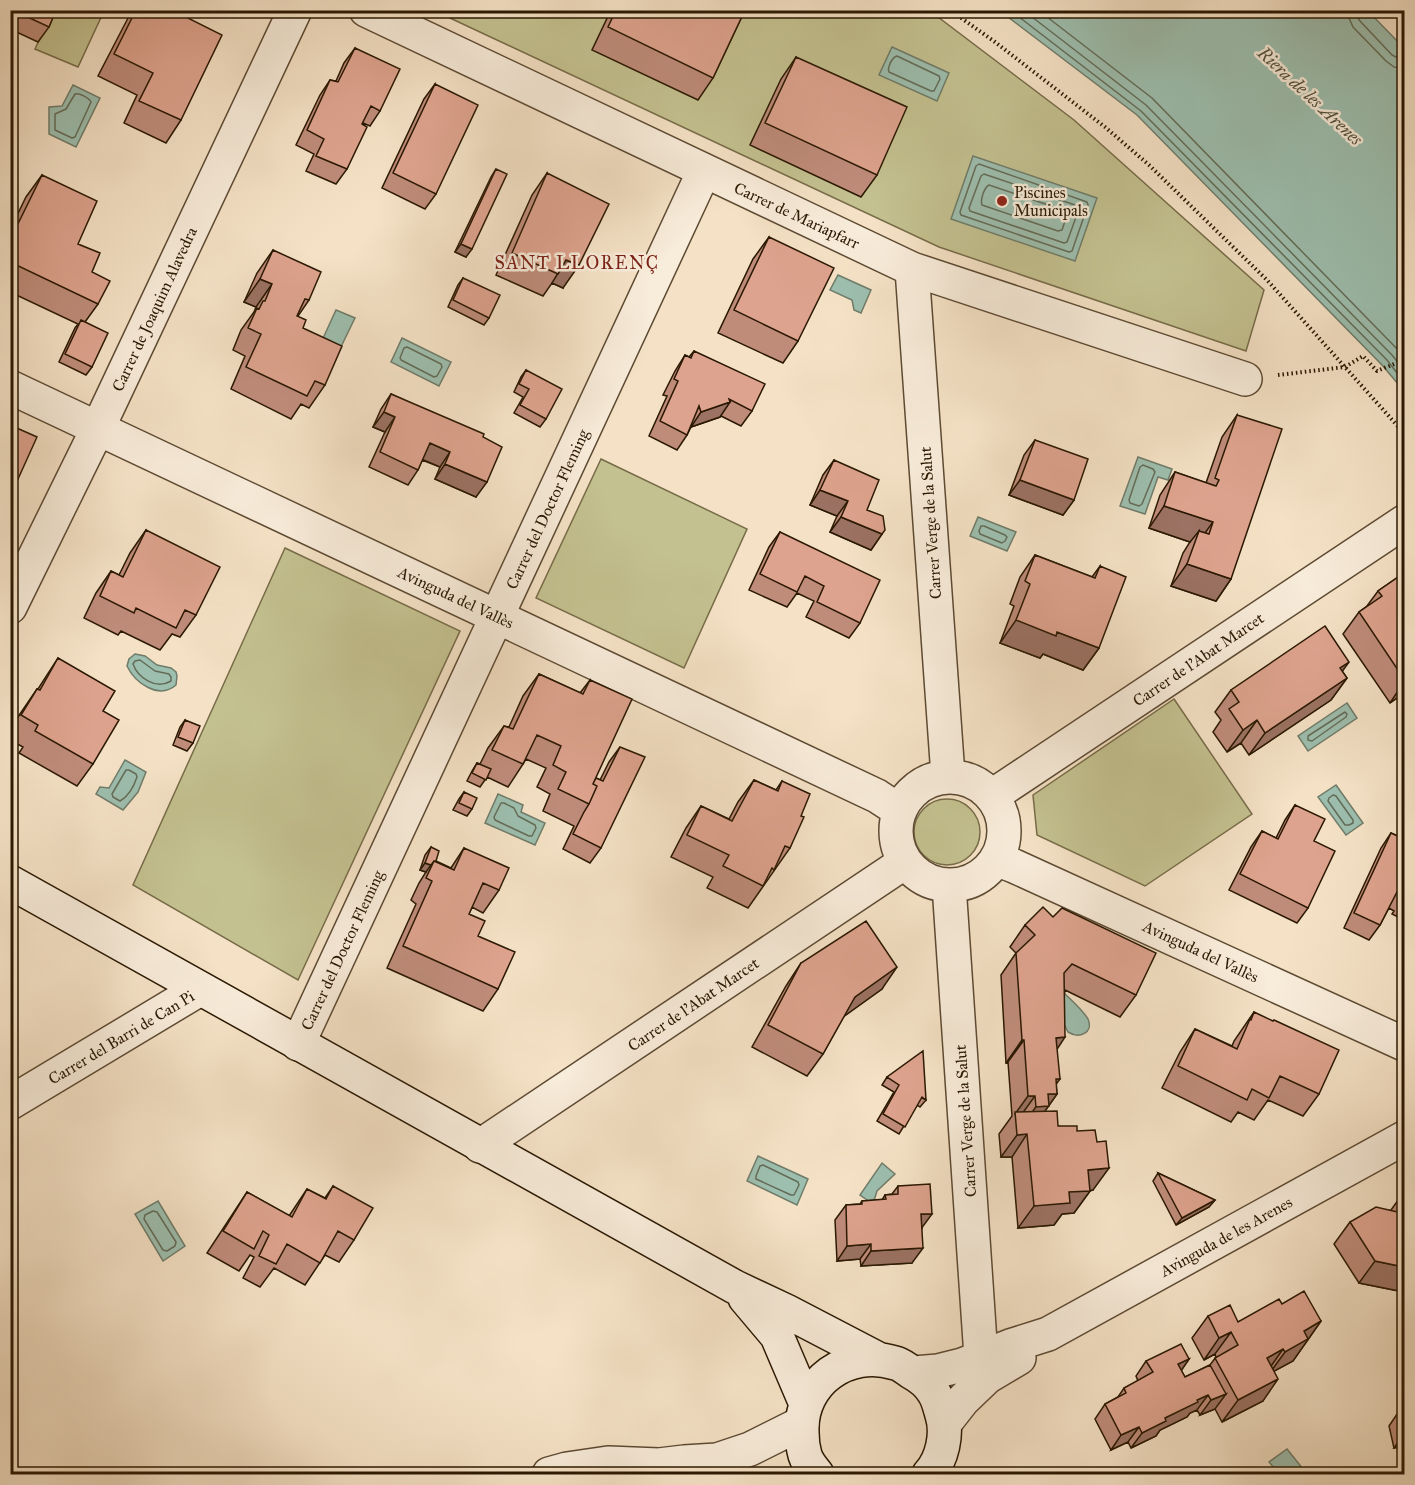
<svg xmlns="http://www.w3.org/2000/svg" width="1415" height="1485" font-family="'IM FELL Great Primer',serif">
	<rect width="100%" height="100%" fill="#f5e2c6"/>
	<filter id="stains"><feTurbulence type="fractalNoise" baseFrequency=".00333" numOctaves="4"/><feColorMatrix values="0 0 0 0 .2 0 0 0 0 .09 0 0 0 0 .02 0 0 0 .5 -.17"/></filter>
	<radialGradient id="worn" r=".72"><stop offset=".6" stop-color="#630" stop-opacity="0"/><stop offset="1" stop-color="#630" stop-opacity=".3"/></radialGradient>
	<path fill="#c4c190" stroke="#776c49" stroke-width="1.5" d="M52,11H104L78,67L35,49Z
		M435,11H930L1074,120L1264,290L1246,351L939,247Z
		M601,459L747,529L684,668L536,598Z
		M285,548L460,631L298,980L133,885Z
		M1174,699L1252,814L1145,886L1037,835L1033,795Z
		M914 832a33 33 0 1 1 66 0a33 33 0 1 1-66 0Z"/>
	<path fill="#9dbfaf" stroke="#6f7c6a" stroke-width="1.5" d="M1367,10L1404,48V391L1382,365L1137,115L1000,11Z
		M892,47L949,73L937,101L879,75Z
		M73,85L100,98L76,147L49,134V107L62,106Z
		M973,156L1097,198L1075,261L951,219Z
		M838,275L871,290L861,313L854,310L852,300L830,290Z
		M336,310L355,318L337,355L319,347Z
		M402,338L451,362L439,386L391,362Z
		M1138,457L1172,469L1168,480L1158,477L1145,514L1120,506Z
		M978,517L1016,532L1007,551L970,536Z
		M135,654L145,656L157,665L171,668L176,672L177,676L176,685C159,700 135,683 127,666L129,659Z
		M1347,703L1357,718L1308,751L1298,736Z
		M125,760L146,772L138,792L123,810L96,794L100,787L109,788Z
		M1336,785L1363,823L1346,835L1318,797Z
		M498,794L523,805L521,812L545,823L535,845L485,823Z
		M1061,990C1069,998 1083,1010 1088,1019C1094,1033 1079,1039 1068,1032L1051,998Z
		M758,1156L808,1179L797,1205L747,1181Z
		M882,1163L895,1174L877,1191L873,1204L860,1195Z
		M158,1201L185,1246L163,1261L135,1214Z
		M1287,1449L1307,1474H1279L1269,1462Z"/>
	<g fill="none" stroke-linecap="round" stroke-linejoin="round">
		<path stroke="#646c58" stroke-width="1.5" d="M1010,10L1141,111L1387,360L1404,382
			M1023,10L1146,105L1392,355L1404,370
			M1038,10L1152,98L1404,356
			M1348,10L1349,18L1353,27L1386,61L1394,67L1404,68
			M1357,10V16L1360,21L1392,55L1398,58L1404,59
			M897,56L939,76L940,79L934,91H931L889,72C887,68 892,57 897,56Z
			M75,94C80,93 89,98 91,102L75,137L72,138L55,130V114L66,109Z
			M979,164L1087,202L1088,205L1072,251L1069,252L961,215L960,212L976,166Z
			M984,174L1078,206L1079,209L1067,242L1064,243L970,211L969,208L981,176Z
			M989,185L1066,211L1067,215L1062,230L1058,231L982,205C980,200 984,188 989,185Z
			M407,347L441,364L442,367L437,376L434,377L401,360L400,358L404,348Z
			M1143,465L1153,469L1155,472L1142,504L1139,506L1130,503L1129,500L1140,467Z
			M981,526H984L1005,535L1007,537L1005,541L1002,543L980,534L979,531Z
			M135,661L140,660L155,671L169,674L171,677V681C156,690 138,678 133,664Z
			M1345,712L1347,714L1346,717L1312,741L1308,740V736Z
			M126,770H129L136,774L137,777C134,786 129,796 120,801L113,797L112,794Z
			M1333,795L1336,796L1353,820V823L1349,825H1345L1328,801L1329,798Z
			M501,803H504L514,808L518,816L535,825L536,828L532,836H529L495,820L494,817Z
			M763,1165L798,1182L799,1185L794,1195H791L756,1179V1176L760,1166Z
			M153,1211L157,1212L176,1242L175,1246L167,1251L163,1250L144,1219L145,1215Z"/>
		<defs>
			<path id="street" d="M366,10L912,269L1245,379
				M912,269L948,776
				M10,387L877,796L900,811
				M10,607L98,428L295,10
				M896 831a54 54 0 1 1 108 0a54 54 0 1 1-108 0Z
				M992,796L1404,522
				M996,859L1014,866L1404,1044
				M949,885L981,1357
				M298,1044L704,171
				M10,1103L200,989
				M480,1146L905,862
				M914,1373L938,1371L962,1365L1010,1346L1048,1334L1404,1138
				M945,1423L963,1400L987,1377L1019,1358
				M549,1474L567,1469L608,1463L659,1465L684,1462L717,1460L750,1449L802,1423"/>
			<path id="secondary" d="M10,882L735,1287L786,1311L880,1360
				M745,1298L777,1336L806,1404
				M817,1474C812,1468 807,1462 805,1455C803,1448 802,1440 802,1432C800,1382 848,1348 895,1363C901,1364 906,1369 911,1372C920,1377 929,1384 934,1393C938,1399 940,1408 942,1415C948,1434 942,1460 929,1474"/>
		</defs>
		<use href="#street" stroke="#5d4a33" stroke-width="36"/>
		<use href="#secondary" stroke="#2a1802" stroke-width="36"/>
		<path stroke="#2a1802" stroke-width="4" stroke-dasharray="1.5 3" stroke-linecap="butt" d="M950,10L995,42L1105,127L1149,165L1267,280L1404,433
			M1278,375L1345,367L1363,356L1377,371L1404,360"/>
		<use href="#street" stroke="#f8ecda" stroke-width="33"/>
		<use href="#secondary" stroke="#f8ecda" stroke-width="33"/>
	</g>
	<path fill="#bf8c7a" stroke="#2a1802" stroke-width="1.5" d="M16,10H56L49,27L38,42L10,29V24Z
		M133,10H172L181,120L166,143L124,123L137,95L98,76L128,18Z
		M611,10H745L713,78L698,100L592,50Z
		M355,48L380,111L370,126L363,123L347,169L336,184L306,171L314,154L296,145L320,95L330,80L336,81L344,63Z
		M796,57L877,175L861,197L750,145L781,79Z
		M435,84L436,194L425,209L382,188L424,99Z
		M496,169L466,257L455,252L491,177Z
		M547,173L563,288L552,283L543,296L496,275L532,195Z
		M42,175L92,272L98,304L85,322L92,367L86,375L59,362L75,328L78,324L10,292V230L26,197Z
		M769,237L798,341L783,363L718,333L753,259Z
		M273,250L309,300L298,316L303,328L325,385L309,408L301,404L291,419L231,389L245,356L233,350L241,330L254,312L256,307L244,302L257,273Z
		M463,278L489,318L484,325L448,307L458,285Z
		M694,351L752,411L741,426L721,416L720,417L691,427L687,435L677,450L649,436L667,396L663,395L675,371L685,355L689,357Z
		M526,370L546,419L540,427L514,413L523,397L514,392L521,377Z
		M391,394L483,437L476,497L435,479L440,467L422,460L418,470L408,485L369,467L385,432L373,427L381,409Z
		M1237,415L1231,579L1216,601L1171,586L1183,553L1190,542L1149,528L1160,495L1175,472L1206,483L1222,437Z
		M10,425L18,479L10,490Z
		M1035,440L1074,500L1063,515L1009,495L1024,455Z
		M834,460L867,510L882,534L871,550L830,532L837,516L810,505L823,475Z
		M146,530L196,615L180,637L172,634L160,650L121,631L118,635L84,618L96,593L111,571L119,575L130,553Z
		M780,532L860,623L849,638L806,617L814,601L797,593L787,607L749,590L769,547Z
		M1035,555L1092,577L1100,566L1099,648L1083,670L1043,654L1040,658L1000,643L1014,606L1010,604L1020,577Z
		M1404,573V693L1390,703L1343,634L1359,612L1367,606L1378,591Z
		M58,658L103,711L93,764L77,786L19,753L23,747L10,740V729L22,711L37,689H38Z
		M1342,671L1347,678L1331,700L1249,755L1241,743L1227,752L1213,732L1221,720L1215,712L1231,690Z
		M539,674L580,693L590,680L596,778L600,780L609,762L620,747L601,848L590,863L563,849L574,826L543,811L550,794L537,787L546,768L526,759L523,764L508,787L487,777L480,787L467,781L472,771L477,763L480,764L488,748L504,726L509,727L523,696Z
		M185,720L193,743L187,751L173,745L180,727Z
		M754,780L776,790L782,781L801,816L790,848L748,908L707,888L713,877L671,857L686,828L701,806L729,819L738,802Z
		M464,792L472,809L467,816L453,810L459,799Z
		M1295,805L1314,841L1308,908L1297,923L1229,890L1251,847L1262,831L1276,838L1285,820Z
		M1391,833L1404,839V920L1392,914L1394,911L1389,908L1380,925L1369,940L1344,928L1381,848Z
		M431,847L436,861L451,868L464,848L499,890L483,913L472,907L469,914L478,936L498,989L483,1011L387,968L416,904L411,900L419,883L426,872L420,870L425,855Z
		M1025,925L1136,995L1120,1017L1065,990L1057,1049L1056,1084L1057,1094L1045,1111L1058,1126L1077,1131L1093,1190L1090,1191L1074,1213L1062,1214L1054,1225L1018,1228L1012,1157H1001L999,1134L1012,1116L1008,1062L1006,1063L1001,975L1016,953L1010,947Z
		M801,963L882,989L844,1016L823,1054L807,1076L752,1047L786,986Z
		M1254,1012L1319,1094L1303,1116L1268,1100L1254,1120L1238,1112L1231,1122L1162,1088L1180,1052L1195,1029L1232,1046L1234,1041Z
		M887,1077L926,1100L920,1107L917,1105L899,1134L877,1121L894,1092L882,1085Z
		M1158,1173L1215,1200L1209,1207L1176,1225L1153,1181Z
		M333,1186L354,1240L339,1262L325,1255L305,1285L274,1268L260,1287L243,1278L254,1257L250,1255L239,1271L207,1253L232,1215L247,1192L289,1216L307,1189L325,1198Z
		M898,1186L922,1228L912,1263L861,1266L860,1259L837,1261L835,1220L846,1205L860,1204L862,1201L882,1200L885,1195L892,1194Z
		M1404,1192V1292L1359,1283L1334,1244L1350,1222L1391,1210Z
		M1282,1304L1321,1321L1293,1361L1274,1371L1263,1401L1222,1422L1215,1409L1200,1415L1197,1410L1190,1413L1187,1417L1160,1430L1156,1436L1131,1448L1128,1442L1111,1450L1095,1419L1105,1404L1118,1397L1124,1388L1138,1381L1136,1376L1146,1361L1189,1359L1181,1370L1185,1377L1210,1365L1216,1357L1215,1354L1204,1360L1192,1338L1208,1316L1238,1322Z
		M1404,1404V1446L1394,1448L1389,1426Z"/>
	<path fill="#9b7263" stroke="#2a1802" stroke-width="1.5" d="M461,244L472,249L466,257L455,252Z
		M566,260L579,265L563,288L552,283Z
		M260,279L272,284L256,307L244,302Z
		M730,402L720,417L691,427L701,412Z
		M384,412L395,417L385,432L373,427Z
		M430,443L450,452L440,467L419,458Z
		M445,464L487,482L476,497L435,479Z
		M1020,480L1074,500L1063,515L1009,495Z
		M820,490L848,501L837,516L810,505Z
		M1164,506L1213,522L1197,544L1199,531L1190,542L1149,528Z
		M841,517L882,534L871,550L830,532Z
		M1187,564L1231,579L1216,601L1171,586Z
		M1016,620L1057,632L1099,648L1083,670L1043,654L1040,658L1000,643Z
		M1349,662L1333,684L1340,668Z
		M1347,678L1331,700L1249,755L1265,733Z
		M1404,682V693L1390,703Z
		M1257,720L1241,743L1227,752L1243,730Z
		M425,863L431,865L426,872L420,870Z
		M897,967L882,989L839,1020L855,997Z
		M1065,1037L1050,1060L1056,1038Z
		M1022,1040H1024L1008,1062L1006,1063Z
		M1056,1079H1060L1049,1094H1057L1033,1128L1020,1129Z
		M1028,1096H1035L1019,1118L1015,1114Z
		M1027,1134L1012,1157H1001L1017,1135Z
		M1109,1168L1093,1190L1084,1191H1090L1074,1213L1062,1214L1054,1225L1018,1228L1034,1206L1069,1192L1088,1170Z
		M1215,1200L1209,1207L1176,1225L1182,1218Z
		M921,1214H932L921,1229Z
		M871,1244L860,1259L837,1261L847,1246Z
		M923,1248L912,1263L861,1266L871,1251Z
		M1375,1261L1404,1267V1292L1359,1283Z
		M1321,1321L1293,1361L1269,1374L1285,1352L1304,1331Z
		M1231,1332L1215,1354L1204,1360L1219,1338Z
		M1283,1349L1267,1372V1358Z
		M1189,1359L1179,1374L1178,1364Z
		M1278,1379L1263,1401L1222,1422L1238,1400Z
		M1226,1394L1215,1409L1200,1415L1211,1400Z
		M1208,1395L1197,1410L1190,1413L1187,1417L1160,1430L1156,1436L1131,1448L1142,1433L1165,1418L1197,1400Z
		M1139,1427L1128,1442L1111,1450L1121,1435Z
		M1404,1434V1446L1394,1448Z"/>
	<path fill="#dea38e" stroke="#2a1802" stroke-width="1.5" d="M20,10H56L49,27L19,13Z
		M136,10H172L222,35L181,120L139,101L153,73L114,54Z
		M616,10H745L713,78L608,27Z
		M355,48L400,69L380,111L371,106L362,124L367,127L347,169L316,156L324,139L307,130L330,80L338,82Z
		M796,57L907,107L877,175L765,123Z
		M435,84L478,105L436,194L393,173Z
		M496,169L507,174L472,249L461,244Z
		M547,173L609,204L579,265L566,260L558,274L512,253Z
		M42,175L97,201L78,244L100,253L92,272L110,281L98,304L10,262V240Z
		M769,237L834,268L798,341L734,310Z
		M273,250L321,272L309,300L305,299L297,316L306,320L303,328L342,346L325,385L315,381L307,396L246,367L261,334L248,328L257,308L259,309L263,301H265L272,284L260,279Z
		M463,278L500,295L489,318L453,300Z
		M81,320L108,333L92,367L65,354Z
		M694,351L765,384L752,411L729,399L730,402L701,412L699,406L687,435L660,421L678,381L674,379L685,355L691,358Z
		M526,370L562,389L546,419L520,405L529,389L519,384Z
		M391,394L484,434L483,437L502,447L487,482L445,464L450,452L430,443L418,470L380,452L395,417L384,412Z
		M1237,415L1282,429L1231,579L1187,564L1199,531L1209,534L1213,522L1164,506L1175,472L1216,486L1219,480L1215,478Z
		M10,425L37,437L18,479L10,476Z
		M1035,440L1088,459L1074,500L1020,480Z
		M834,460L879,480L867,510L883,516L885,530L882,534L841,517L848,501L820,490Z
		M146,530L220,567L196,615L185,610L176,628L136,608L134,613L100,596L111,571L123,577Z
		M780,532L880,580L860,623L817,602L824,586L805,576L797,592L760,574Z
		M1035,555L1095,578L1100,566L1126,577L1099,648L1057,632L1056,636L1016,620L1030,584L1025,581Z
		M1404,573V679L1359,612L1382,596L1378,591Z
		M1325,626L1349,662L1340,668L1347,678L1265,733L1257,720L1243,730L1229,709L1239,702L1231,690Z
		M58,658L115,691L103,711L119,720L93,764L35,731L38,725L21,715L37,689L40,690Z
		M539,674L583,694L590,680L632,699L593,784L597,786L589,804L558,789L566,772L553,765L561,746L537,735L523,764L492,750L504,726L513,729Z
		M185,720L200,726L193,743L178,737Z
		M620,747L645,757L601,848L573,834L584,812L589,804L597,786L593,784L596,778L603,781Z
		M477,763L491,769L486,780L472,773Z
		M754,780L778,791L782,781L810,794L801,816L804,817L790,848L785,846L774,870L772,868L763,886L723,866L729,855L687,835L701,806L732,821Z
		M464,792L477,798L472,809L459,803Z
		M1295,805L1325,819L1314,841L1335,851L1308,908L1240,874L1262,831L1278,839Z
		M1391,833L1404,839V899H1403L1404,895L1397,892L1380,925L1354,913Z
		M431,847L439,851L436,861H434L431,865L425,863Z
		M464,848L509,868L499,890L483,883L469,914L485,921L478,936L515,952L498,989L403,946L432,881L426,878L434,861L454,870Z
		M1043,907L1053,917L1062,908L1156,953L1136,995L1072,964L1064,973L1065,1037L1056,1038L1060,1079H1056L1057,1094H1048L1049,1106L1036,1107L1035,1096H1028L1024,1040H1022L1016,953L1035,935L1025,925Z
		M866,921L897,967L855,997L823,1054L768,1025L801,963Z
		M1254,1012L1273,1021L1274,1020L1339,1050L1319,1094L1280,1076L1269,1098L1252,1089L1247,1100L1178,1066L1195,1029L1237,1049L1250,1019L1251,1020Z
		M923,1051L926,1100L922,1097L905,1127L883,1114L899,1085L887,1077Z
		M1057,1111L1058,1126H1077V1131L1095,1130L1097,1142L1106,1141L1109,1168L1088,1170L1090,1191L1069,1192L1070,1203L1034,1206L1027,1134L1017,1135L1015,1112Z
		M1158,1173L1215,1200L1182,1218Z
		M930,1184L932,1214H921L923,1248L871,1251V1244L847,1246L846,1205L862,1204V1201L886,1199L885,1195L898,1194V1186Z
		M333,1186L373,1208L354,1240L338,1231L320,1263L287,1244L276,1264L259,1256L269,1235L263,1231L254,1249L223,1231L247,1192L292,1217L307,1189L326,1199Z
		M1404,1199V1267L1375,1261L1350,1222L1376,1207L1402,1213Z
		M1304,1291L1321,1321L1304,1331L1308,1339L1285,1352L1283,1349L1267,1358L1278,1379L1238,1400L1215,1358L1238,1345L1231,1332L1219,1338L1208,1316L1230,1305L1238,1322L1279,1299L1282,1304Z
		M1181,1344L1189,1359L1178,1364L1185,1377L1210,1365L1226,1394L1211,1400L1208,1395L1197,1400L1198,1402L1165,1418L1166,1421L1142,1433L1139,1427L1121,1435L1105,1404L1126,1393L1124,1388L1153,1372L1146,1361Z"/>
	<circle fill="#8f2418" stroke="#f8ecda" stroke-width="2" cx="1002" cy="201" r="6"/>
	<g text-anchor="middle" stroke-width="5" stroke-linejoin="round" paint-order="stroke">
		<g font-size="16" fill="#2a1802" stroke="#f8ecda" text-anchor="start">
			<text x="1014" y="198">Piscines<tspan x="1014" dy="18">Municipals</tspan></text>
		</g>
		<g font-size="16" fill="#2a1802" stroke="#f8ecda">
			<text transform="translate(797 215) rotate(25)" y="6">Carrer de Mariapfarr</text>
			<text transform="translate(154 309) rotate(-65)" y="6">Carrer de Joaquim Alavedra</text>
			<text transform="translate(547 509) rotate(-65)" y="6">Carrer del Doctor Fleming</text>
			<text transform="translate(930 523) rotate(-94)" y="6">Carrer Verge de la Salut</text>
			<text transform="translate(456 597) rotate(25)" y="6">Avinguda del Vallès</text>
			<text transform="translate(1198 659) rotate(-34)" y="6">Carrer de l'Abat Marcet</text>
			<text transform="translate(342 950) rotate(-65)" y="6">Carrer del Doctor Fleming</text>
			<text transform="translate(1201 951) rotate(25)" y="6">Avinguda del Vallès</text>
			<text transform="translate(693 1004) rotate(-34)" y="6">Carrer de l'Abat Marcet</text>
			<text transform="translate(121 1037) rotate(-31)" y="6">Carrer del Barri de Can Pi</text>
			<text transform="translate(965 1121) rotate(-94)" y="6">Carrer Verge de la Salut</text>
			<text transform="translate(1226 1236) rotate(-29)" y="6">Avinguda de les Arenes</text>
		</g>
		<g font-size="18" font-style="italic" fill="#52523f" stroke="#f8ecda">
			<text transform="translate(1310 96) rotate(43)" y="6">Riera de les Arenes</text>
		</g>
		<g font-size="18" letter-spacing="1.5" fill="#7a1f14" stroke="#f8ecda">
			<text x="577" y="269">SANT LLORENÇ</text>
		</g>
	</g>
	<rect width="1415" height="1485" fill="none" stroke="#f5e2c6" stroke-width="36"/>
	<rect x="12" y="12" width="1391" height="1461" fill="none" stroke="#2a1802" stroke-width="3"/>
	<rect x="18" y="18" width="1379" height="1449" fill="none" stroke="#2a1802" stroke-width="1.5"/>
	<rect width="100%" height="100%" filter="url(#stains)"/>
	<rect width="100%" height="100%" fill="url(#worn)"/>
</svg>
